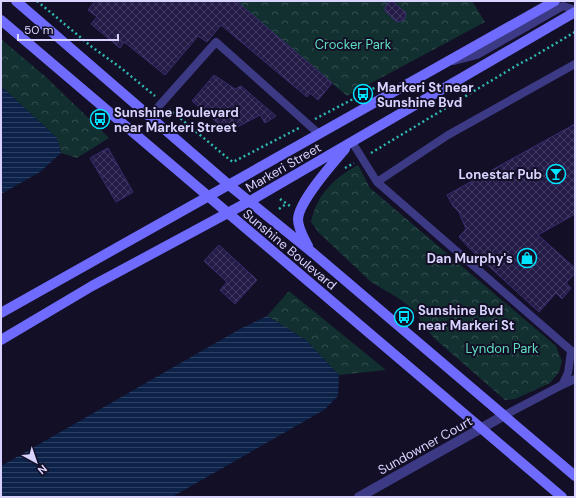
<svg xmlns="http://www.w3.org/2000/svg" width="576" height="498" font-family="'DM Sans',sans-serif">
	<defs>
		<pattern id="park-crowns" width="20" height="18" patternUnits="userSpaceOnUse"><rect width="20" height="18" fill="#12302f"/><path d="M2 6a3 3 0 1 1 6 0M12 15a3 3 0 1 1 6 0" fill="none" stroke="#344d4e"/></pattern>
		<pattern id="water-rules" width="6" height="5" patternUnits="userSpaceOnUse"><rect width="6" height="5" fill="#0c2248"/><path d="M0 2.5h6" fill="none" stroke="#2f4163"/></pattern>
		<pattern id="building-cross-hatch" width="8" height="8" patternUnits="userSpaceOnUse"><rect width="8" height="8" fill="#241b47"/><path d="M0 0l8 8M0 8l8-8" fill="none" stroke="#433b63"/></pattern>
	</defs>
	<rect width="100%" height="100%" fill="#130f26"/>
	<path fill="url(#park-crowns)" d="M236,1H472L485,22L347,96Z
		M1,39L46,77L109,138L77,158L61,153L57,138L1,86Z
		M358,165L370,188L556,346L562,361L559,372L550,383L515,399L505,400L435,339L421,323L417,312L398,298L371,282L319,233L311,222C317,194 334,178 358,165Z
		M289,291L386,370L339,375L306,340L267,316Z"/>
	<path fill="url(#water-rules)" d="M1,86L57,138L61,153L40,172L1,194Z
		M267,316L306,340L339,375L338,396L324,410L172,497H1V466L240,329Z"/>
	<path fill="url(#building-cross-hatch)" stroke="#3b2d73" d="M95,1H236L332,83L318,100L310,93L307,97L221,25L207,42L198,36L165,75L128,45L124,42L120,48L91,24L97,17L88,10Z
		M392,1L406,13L404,20L397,22L385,11L386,5Z
		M214,75L235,89L241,86L276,116L265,123L260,115L228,132L192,101Z
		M575,124V214L538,235L575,268V273L566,283L571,288L562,299L556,293L539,312L469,248L459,237L466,229L459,212L453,206L447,195Z
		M108,148L133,192L116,202L90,158Z
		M219,245L257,280L235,304L220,290L227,282L204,261Z"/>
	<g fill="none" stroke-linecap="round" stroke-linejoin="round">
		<path stroke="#2fb8b0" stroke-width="2.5" stroke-dasharray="2 3" stroke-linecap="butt" d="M37,1L92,47L121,68L155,96
			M169,109L230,160L233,162L299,128
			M315,119L376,87
			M371,153L519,64L531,58L575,32
			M345,168L354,163
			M280,199L290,206
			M279,209L286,204"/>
		<path stroke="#3d3a85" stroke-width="8" d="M454,61L477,55L563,6L575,10
			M150,116L216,42L319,134
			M352,142L377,182L575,354
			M377,182L448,135L575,64
			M562,385L575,379
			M503,416L562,385L568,373L571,351"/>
		<path stroke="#3d3a85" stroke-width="10" d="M359,497L503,416"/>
		<path stroke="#6f6bff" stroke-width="10" d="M16,1L229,185L313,253L575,476
			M1,20L562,497
			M308,246C304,238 298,229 298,219C299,201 333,163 345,149
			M1,313L555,1
			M1,340L92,286L250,201L575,12"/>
	</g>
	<defs>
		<symbol id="bus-ring" viewBox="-11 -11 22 22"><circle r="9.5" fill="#130f26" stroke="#00e5ff" stroke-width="1.5"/><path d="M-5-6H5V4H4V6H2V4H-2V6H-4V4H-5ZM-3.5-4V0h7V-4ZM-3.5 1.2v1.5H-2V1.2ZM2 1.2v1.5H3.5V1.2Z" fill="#00e5ff"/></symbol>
		<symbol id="bar-ring" viewBox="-11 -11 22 22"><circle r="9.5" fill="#130f26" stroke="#00e5ff" stroke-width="1.5"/><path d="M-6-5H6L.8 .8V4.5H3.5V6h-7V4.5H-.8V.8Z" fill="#00e5ff"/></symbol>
		<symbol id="shop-ring" viewBox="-11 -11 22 22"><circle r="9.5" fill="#130f26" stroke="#00e5ff" stroke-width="1.5"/><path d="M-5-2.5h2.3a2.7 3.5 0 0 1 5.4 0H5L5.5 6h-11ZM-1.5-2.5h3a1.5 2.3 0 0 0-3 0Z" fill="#00e5ff"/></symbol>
	</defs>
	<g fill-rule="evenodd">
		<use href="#bus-ring" x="352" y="83" width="22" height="22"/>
		<use href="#bus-ring" x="89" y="108" width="22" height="22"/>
		<use href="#bar-ring" x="545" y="163" width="22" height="22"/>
		<use href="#shop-ring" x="516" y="247" width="22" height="22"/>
		<use href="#bus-ring" x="393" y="306" width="22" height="22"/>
	</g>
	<g text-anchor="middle" stroke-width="4" stroke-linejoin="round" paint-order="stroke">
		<g font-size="13" fill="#5fe0c0" stroke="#130f26">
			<text x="353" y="49">Crocker Park</text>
			<text x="502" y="353">Lyndon Park</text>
		</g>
		<g font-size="13" font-weight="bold" fill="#d9d4ff" stroke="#130f26" text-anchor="start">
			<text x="377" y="92">Markeri St near<tspan x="377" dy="15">Sunshine Bvd</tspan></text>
			<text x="114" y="117">Sunshine Boulevard<tspan x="114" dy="15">near Markeri Street</tspan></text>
			<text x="542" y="179" text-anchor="end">Lonestar Pub</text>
			<text x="513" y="263" text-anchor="end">Dan Murphy's</text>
			<text x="418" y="315">Sunshine Bvd<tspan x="418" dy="15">near Markeri St</tspan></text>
		</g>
		<g font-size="13" fill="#d9d4ff" stroke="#130f26">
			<text transform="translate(283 167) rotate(-30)" y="5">Markeri Street</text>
			<text transform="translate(290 249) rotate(40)" y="5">Sunshine Boulevard</text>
			<text transform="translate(425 445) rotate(-29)" y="5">Sundowner Court</text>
		</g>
	</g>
	<rect width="576" height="498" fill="none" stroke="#d9d4ff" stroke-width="4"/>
	<g transform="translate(36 462) rotate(140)" stroke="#130f26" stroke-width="3" paint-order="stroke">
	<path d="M0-3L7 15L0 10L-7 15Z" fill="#d9d4ff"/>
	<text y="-6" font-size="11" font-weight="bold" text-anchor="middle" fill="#d9d4ff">N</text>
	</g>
	<path d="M18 34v6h100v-6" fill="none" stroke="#d9d4ff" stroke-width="2"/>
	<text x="24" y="34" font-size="12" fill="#d9d4ff" stroke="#130f26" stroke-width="3" paint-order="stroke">50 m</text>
</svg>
